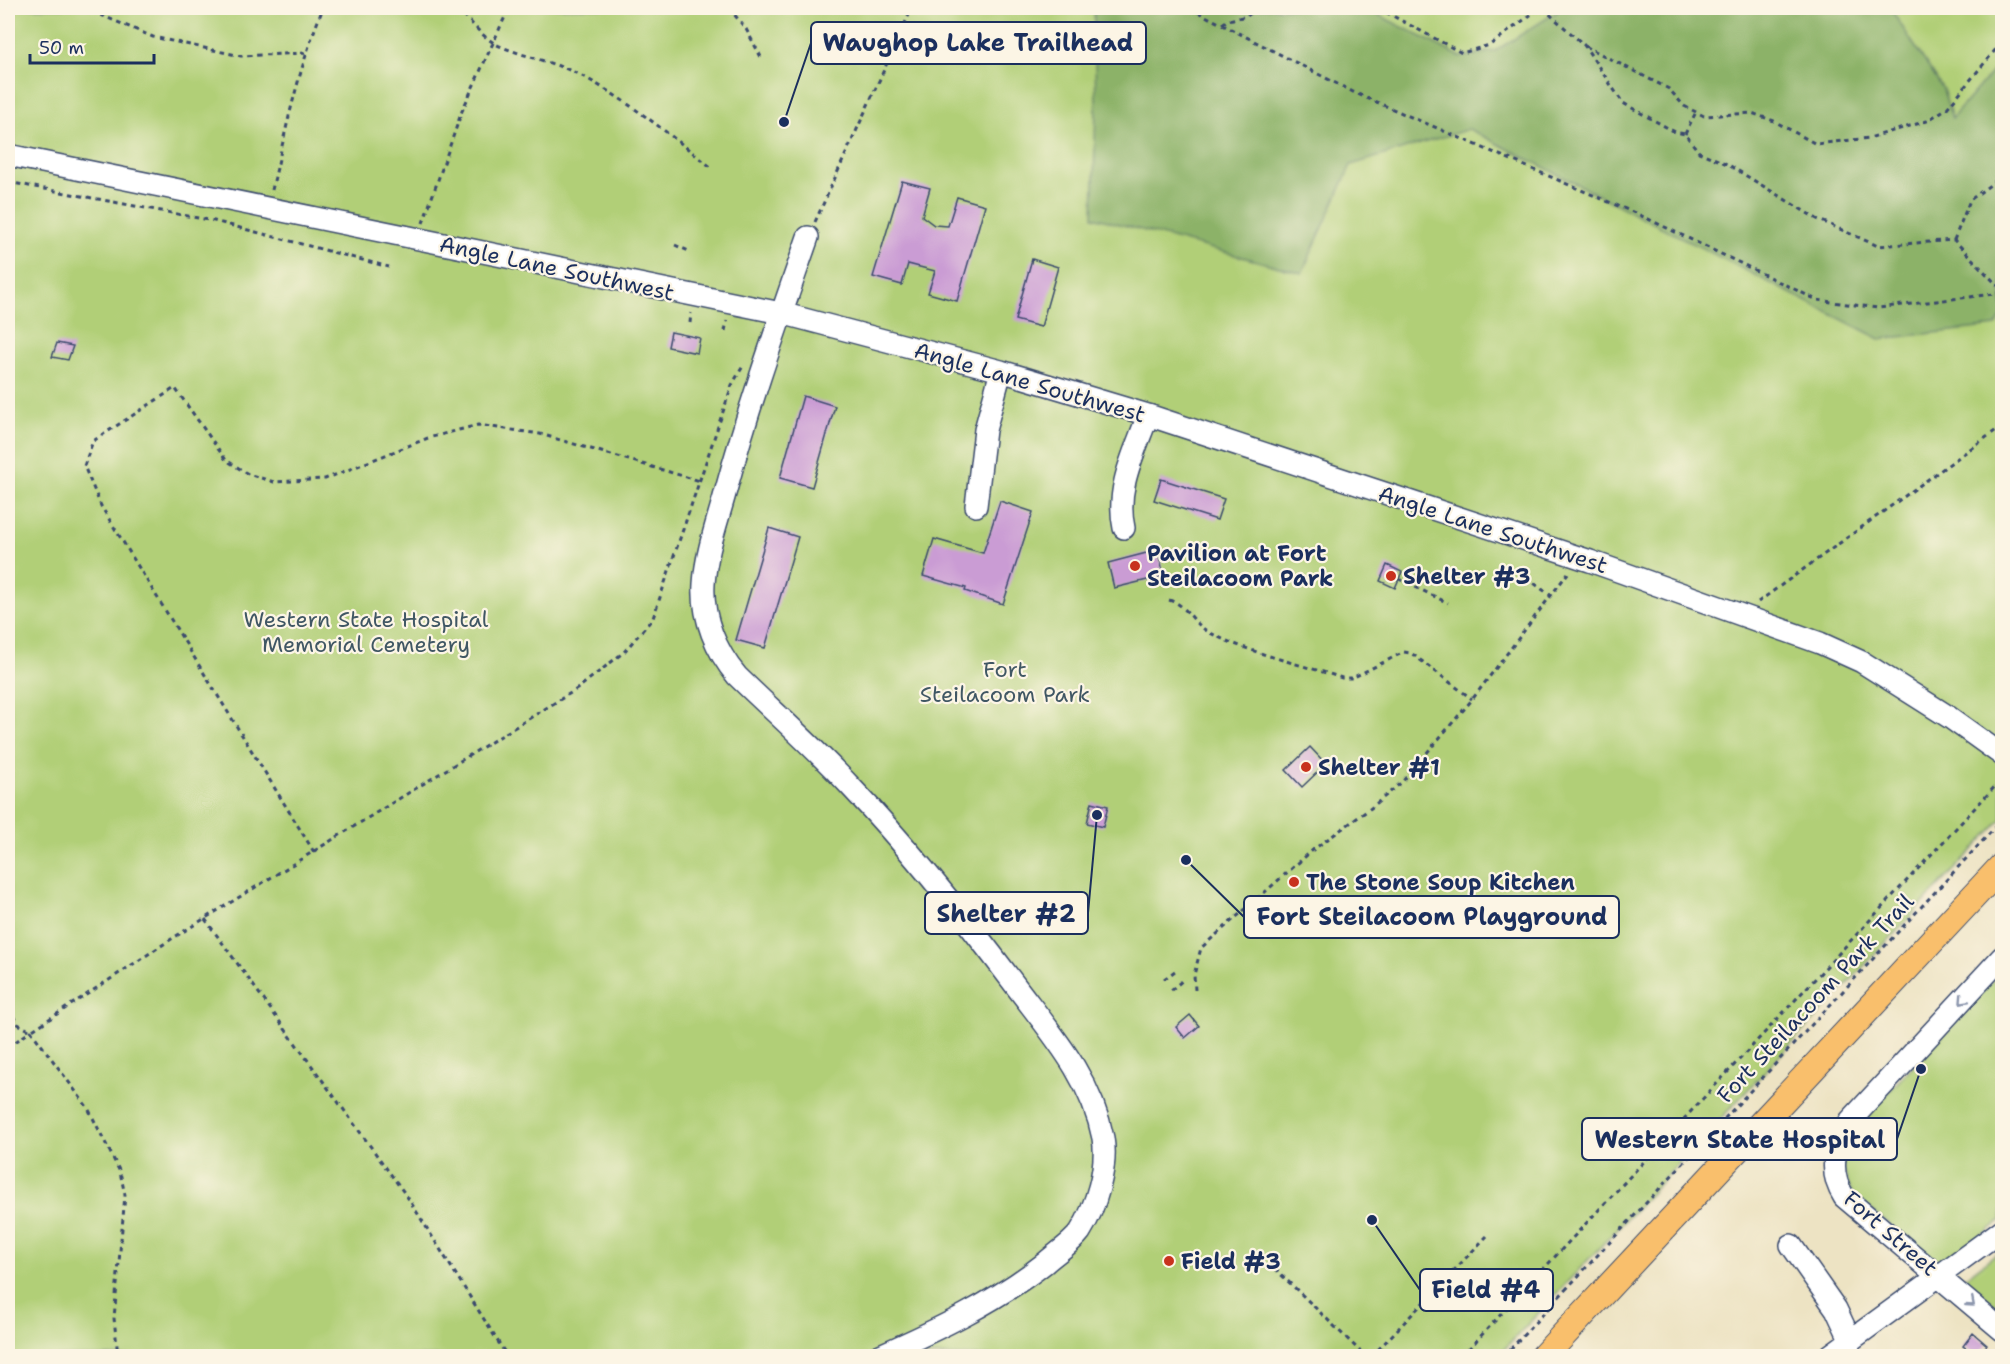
<svg xmlns="http://www.w3.org/2000/svg" width="2010" height="1364" font-family="'Shantell Sans',sans-serif">
	<rect width="100%" height="100%" fill="#fcf5e5"/>
	<filter id="ink" filterUnits="userSpaceOnUse"><feTurbulence type="fractalNoise" baseFrequency=".0167" numOctaves="2"/><feDisplacementMap in="SourceGraphic" scale="12" xChannelSelector="R" yChannelSelector="G"/><feConvolveMatrix kernelMatrix="1 2 1 2 8 2 1 2 1" color-interpolation-filters="sRGB"/></filter>
	<filter id="wash" filterUnits="userSpaceOnUse"><feTurbulence type="fractalNoise" baseFrequency=".008" numOctaves="4" result="noise"/><feDisplacementMap in="SourceGraphic" scale="24" xChannelSelector="R" yChannelSelector="G"/><feGaussianBlur stdDeviation="1.35" result="paint"/><feColorMatrix in="noise" values="0 0 0 0 0 0 0 0 0 0 0 0 0 0 0 0 0 1.4 0 .05"/><feComposite in="paint" operator="in"/></filter>
	<g filter="url(#wash)">
		<rect width="100%" height="100%" fill="#ede3c3"/>
		<path fill="#b1cf77" stroke="#667f6a" stroke-width="1.5" d="M8,8H2002V819L1498,1356H8Z
			M2002,970V1220L1941,1267L1852,1194L1841,1164L1856,1127Z
			M2002,1249V1311L1962,1280Z"/>
		<path fill="#8cb268" stroke="#547063" stroke-width="1.5" d="M1094,8H1365L1461,57L1495,51L1563,8H1890L1943,89L1952,118L2002,60V315L1996,326L1880,339L1469,129L1351,165L1302,273L1093,217L1096,105Z"/>
		<g id="blocks">
			<path fill="#ca9cd4" d="M902,181L930,188L922,216L934,225L948,226L957,197L985,205L957,301L928,293L935,271L908,264L902,285L873,277Z
				M1032,259L1058,267L1041,327L1015,320Z
				M671,332L700,338L697,353L668,347Z
				M57,343L73,346L68,360L52,357Z
				M803,396L835,406L812,487L780,478Z
				M1161,479L1224,499L1217,520L1154,500Z
				M1000,501L1033,512L1003,604L965,591L966,588L923,576L934,539L983,553Z
				M769,528L798,537L765,648L736,640Z
				M1158,550L1164,576L1114,588L1108,563Z
				M1387,565L1402,572L1395,588L1380,581Z
				M1310,747L1326,764L1302,787L1286,770Z
				M1092,802L1108,806L1103,827L1087,823Z
				M1190,1015L1199,1026L1185,1038L1176,1027Z
				M1973,1333L1987,1345L1977,1356L1963,1346Z"/>
		</g>
	</g>
	<g filter="url(#ink)">
		<use href="#blocks" fill-opacity="0" stroke="#3a4a6d" stroke-width="1.5"/>
		<g fill="none" stroke-linecap="round" stroke-linejoin="round">
			<defs>
				<path id="minor" d="M8,155L781,313L1001,371L1148,415L1590,561L1820,643L1862,662L1949,717L2002,755
					M808,237C779,321 749,405 726,490C718,520 706,552 704,584C702,618 716,651 737,676C775,713 815,748 851,787C910,849 964,917 1015,985C1051,1033 1091,1077 1103,1138C1108,1167 1096,1207 1080,1232C1071,1244 1056,1253 1045,1263C994,1303 937,1330 878,1356
					M976,506L985,430L1001,371
					M1124,528C1115,488 1135,452 1148,415
					M2002,957L1850,1121C1835,1147 1827,1170 1844,1197L2002,1330
					M1791,1245L1836,1309L1851,1341
					M1829,1356L2002,1230"/>
				<path id="major" d="M1544,1356L2002,866"/>
			</defs>
			<use href="#minor" stroke="#3a4a6d" stroke-width="24"/>
			<use href="#major" stroke="#3a4a6d" stroke-width="28"/>
			<path stroke="#3a4a6d" stroke-width="3" stroke-dasharray="4.5 4.5" stroke-linecap="butt" d="M84,8L153,37L241,56L305,53
				M458,8C471,22 484,40 502,47C529,58 558,63 584,77C630,102 670,135 711,167
				M729,8L746,29L761,57
				M1190,8L1353,92L1644,217L1817,300L1878,308L2002,293
				M1378,8L1462,53L1490,45L1540,8
				M1543,8L1584,45L1623,103L1675,132L1685,134L1699,152L1727,164L1817,219L1878,246L1954,240L2002,290
				M1222,24L1228,20L1247,16L1257,8
				M1585,46L1669,89L1684,106L1704,116L1752,113L1774,121L1816,144L1869,138L1927,121L1947,108L2002,42
				M1685,134L1696,112
				M8,182L214,221L389,267
				M272,190C286,128 299,67 323,8
				M815,222L912,8
				M423,223L462,111L509,8
				M1954,240L1970,200L2002,176
				M675,245L691,252
				M690,323L691,313
				M725,331L727,321
				M1527,578L1550,595
				M1399,579L1448,603
				M1169,600C1187,605 1192,622 1207,631C1241,651 1304,665 1342,678H1352L1404,652L1411,653L1472,699
				M1758,602L2002,426
				M314,852L101,506L84,466L93,441L175,388L226,460L248,474L274,482L325,479L428,438L478,425L540,434L700,481
				M205,919L408,1198L507,1356
				M1164,979L1175,971
				M1171,990L1183,980
				M1195,990L1194,975L1201,948L1314,849L1371,808L1402,782L1471,701L1568,573
				M8,1008L18,1024L31,1031L173,938L577,689L624,652L653,618L732,385L743,366
				M8,1047L31,1031L88,1108L120,1172L125,1195L114,1318L118,1356
				M1262,1256L1365,1356
				M1372,1356L1487,1236
				M1462,1356L2002,779
				M1504,1356L2002,820"/>
			<use href="#minor" stroke="#fff" stroke-width="21"/>
			<use href="#major" stroke="#f9bf6c" stroke-width="26"/>
		</g>
		<defs><path id="oneway-chevron" d="M-2-3.5L2.5 0L-2 3.5" fill="none" stroke-width="1.6" stroke-linecap="round" stroke-linejoin="round" transform="scale(1.5)"/></defs>
		<g stroke="#8d97ae">
			<use href="#oneway-chevron" transform="translate(1963 1000) rotate(133)"/>
			<use href="#oneway-chevron" transform="translate(1971 1303) rotate(41)"/>
		</g>
	</g>
	<g fill="#c8321e" stroke="#fcf5e5" stroke-width="2">
		<circle cx="1135" cy="566" r="6"/>
		<circle cx="1391" cy="576" r="6"/>
		<circle cx="1306" cy="767" r="6"/>
		<circle cx="1294" cy="882" r="6"/>
		<circle cx="1169" cy="1261" r="6"/>
	</g>
	<g text-anchor="middle" stroke-width="4.5" stroke-linejoin="round" paint-order="stroke">
		<g font-size="22" fill="#1b2f5e" stroke="#fcf5e5">
			<text transform="translate(557 268) rotate(12)" y="8">Angle Lane Southwest</text>
			<text transform="translate(1030 382) rotate(16)" y="8">Angle Lane Southwest</text>
			<text transform="translate(1493 529) rotate(18)" y="8">Angle Lane Southwest</text>
			<text transform="translate(1815 998) rotate(-47)" y="8">Fort Steilacoom Park Trail</text>
			<text transform="translate(1891 1233) rotate(41)" y="8">Fort Street</text>
		</g>
		<g font-size="22" font-weight="bold" fill="#1b2f5e" stroke="#fcf5e5" text-anchor="start">
			<text x="1147" y="561">Pavilion at Fort<tspan x="1147" dy="25">Steilacoom Park</tspan></text>
			<text x="1403" y="584">Shelter #3</text>
			<text x="1318" y="775">Shelter #1</text>
			<text x="1306" y="890">The Stone Soup Kitchen</text>
			<text x="1181" y="1269">Field #3</text>
		</g>
		<g font-size="22" fill="#405764" stroke="#fcf5e5">
			<text x="366" y="627">Western State Hospital<tspan x="366" dy="25">Memorial Cemetery</tspan></text>
			<text x="1005" y="677">Fort<tspan x="1005" dy="25">Steilacoom Park</tspan></text>
		</g>
	</g>
	<path fill="none" stroke="#1b2f5e" stroke-width="2" d="M784 122L811 43M1097 815L1088 913M1186 860L1244 917M1921 1069L1897 1139M1372 1220L1420 1290"/>
	<g fill="#1b2f5e" stroke="#fcf5e5" stroke-width="2">
		<circle cx="784" cy="122" r="6"/>
		<circle cx="1097" cy="815" r="6"/>
		<circle cx="1186" cy="860" r="6"/>
		<circle cx="1921" cy="1069" r="6"/>
		<circle cx="1372" cy="1220" r="6"/>
	</g>
	<g fill="#fcf5e5" stroke="#1b2f5e" stroke-width="2">
		<rect x="811" y="22" width="335" height="42" rx="6"/>
		<rect x="925" y="892" width="163" height="42" rx="6"/>
		<rect x="1244" y="896" width="375" height="42" rx="6"/>
		<rect x="1582" y="1118" width="315" height="42" rx="6"/>
		<rect x="1420" y="1269" width="133" height="42" rx="6"/>
	</g>
	<g font-size="24" text-anchor="middle" font-weight="bold" fill="#1b2f5e">
		<text x="978" y="51">Waughop Lake Trailhead</text>
		<text x="1006" y="922">Shelter #2</text>
		<text x="1432" y="925">Fort Steilacoom Playground</text>
		<text x="1740" y="1148">Western State Hospital</text>
		<text x="1486" y="1298">Field #4</text>
	</g>
	<rect width="2010" height="1364" fill="none" stroke="#fcf5e5" stroke-width="30"/>
	<path d="M30 54v9h124v-9" fill="none" stroke="#1b2f5e" stroke-width="3"/>
	<text x="39" y="54" font-size="18" fill="#1b2f5e" stroke="#fcf5e5" stroke-width="4.5" paint-order="stroke">50 m</text>
</svg>
